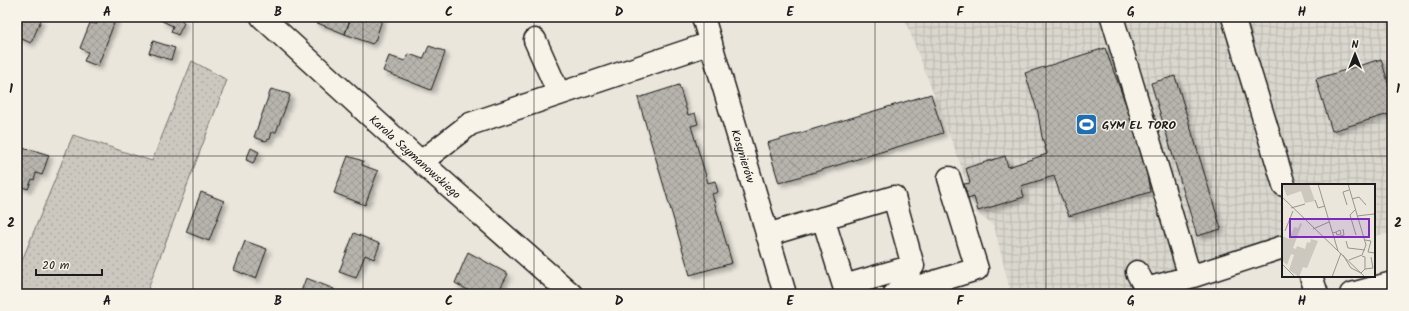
<svg xmlns="http://www.w3.org/2000/svg" width="1409" height="311" font-family="Kalam,sans-serif">
	<defs>
		<pattern id="industrial-grid" width="8" height="8" patternUnits="userSpaceOnUse"><rect width="8" height="8" fill="#dad7ce"/><path d="M0 4h8M4 0v8" fill="none" stroke="#bab8b0"/></pattern>
		<pattern id="grass-dots" width="8" height="8" patternUnits="userSpaceOnUse"><rect width="8" height="8" fill="#ccc8c0"/><path d="M2 2h.1M6 6h.1" fill="none" stroke="#afaba4" stroke-width="1.8" stroke-linecap="round"/></pattern>
		<pattern id="building-cross-hatch" width="8" height="8" patternUnits="userSpaceOnUse"><rect width="8" height="8" fill="#b6b4ac"/><path d="M0 0l8 8M0 8l8-8" fill="none" stroke="#9c9a93"/></pattern>
		<filter id="shadow"><feDropShadow dx="3.5" dy="3.5" stdDeviation="2" flood-color="#0004"/></filter>
	</defs>
	<rect width="100%" height="100%" fill="#eae6dc"/>
	<filter id="ink" filterUnits="userSpaceOnUse"><feTurbulence type="fractalNoise" baseFrequency=".025" numOctaves="2"/><feDisplacementMap in="SourceGraphic" scale="8" xChannelSelector="R" yChannelSelector="G"/><feConvolveMatrix kernelMatrix="1 2 1 2 8 2 1 2 1" color-interpolation-filters="sRGB"/></filter>
	<g filter="url(#ink)">
		<path fill="url(#industrial-grid)" d="M904,17H1392V233L1374,236V185H1283V250L1152,294H1011L994,226L976,212L972,200L968,201L962,184L966,182L960,163Z"/>
		<path fill="url(#grass-dots)" stroke="#74726e" d="M192,61L227,80L146,294H17V273L73,135L152,161Z"/>
		<path fill="url(#building-cross-hatch)" stroke="#1c1c1c" filter="url(#shadow)" d="M23,17H35L41,20L31,43L17,37V32Z
			M99,17H116V18L98,66L84,61L88,52L80,48L90,23L97,24Z
			M163,17H181V19L184,23L178,35L171,32L173,26L162,21Z
			M317,17H351L345,34L315,22Z
			M351,17H383L375,41L372,44L345,34Z
			M153,41L175,48L171,60L149,53Z
			M429,46L444,51L445,53L431,90L383,71L389,56L405,61L409,54L423,59Z
			M1105,48L1128,110L1146,168L1150,192L1069,216L1060,194L1054,176L1021,186L1024,197L978,211L974,197L968,199L964,184L970,183L966,168L1005,156L1008,167L1047,154L1042,137L1038,113L1025,73Z
			M1381,59L1392,96V113L1332,131L1316,79Z
			M1175,76L1221,229L1197,236L1151,83Z
			M679,85L688,115L695,113L698,124L691,126L708,183L715,181L718,192L712,194L732,263L690,275L638,98Z
			M271,89L289,94L290,96L276,132H272L270,139L265,141L254,137Z
			M931,94L943,133L779,183L767,143Z
			M17,146L29,150L30,149L49,155L42,175L36,173L34,180L32,179L28,189L17,185Z
			M251,148L259,152L253,163L246,160Z
			M348,156L363,161L362,165L378,171L365,205L334,193Z
			M201,192L224,201L209,241L186,232Z
			M354,233L380,244L374,259L365,255L356,278L339,272Z
			M245,241L267,249L256,279L234,270Z
			M468,252L508,274L497,294H475L455,283Z
			M306,278L334,289L333,294H300Z"/>
		<g fill="none" stroke-linecap="round" stroke-linejoin="round">
			<defs>
				<path id="minor" d="M262,17L421,162L571,294
					M703,17L785,294
					M1112,17L1190,277
					M1233,17L1284,185
					M535,40L559,94
					M421,162L470,124L711,43
					M767,235L894,197L913,266L844,286L823,218
					M1137,272L1146,289L1190,277L1283,247
					M1311,276L1317,294
					M895,294L977,269L949,178
					M1351,294L1392,283"/>
			</defs>
			<use href="#minor" stroke="#1c1c1c" stroke-width="25"/>
			<use href="#minor" stroke="#f7f3e8" stroke-width="22"/>
		</g>
	</g>
	<path fill="none" stroke="#1c1c1c" stroke-width="1" stroke-opacity="0.55" d="M193,17V294M363,17V294M534,17V294M704,17V294M875,17V294M1046,17V294M1216,17V294M17,156H1392"/>
	<defs>
		<symbol id="stadium-square" viewBox="-11 -11 22 22"><rect x="-9" y="-9" width="18" height="18" rx="4" fill="#1f6fb2" stroke="#f7f3e8"/><path d="M0-5a6.5 5 0 1 0 0 10a6.5 5 0 1 0 0-10ZM-3.5-1.8h7v3.6h-7Z" fill="#fff"/></symbol>
	</defs>
	<g fill-rule="evenodd">
		<use href="#stadium-square" x="1074" y="112" width="25" height="25"/>
	</g>
	<g text-anchor="middle" stroke-width="3" stroke-linejoin="round" paint-order="stroke">
		<g font-size="12" font-weight="bold" fill="#1c1c1c" stroke="#f7f3e8" text-anchor="start">
			<text x="1102" y="129">GYM EL TORO</text>
		</g>
		<g font-size="12" fill="#1c1c1c" stroke="#f7f3e8">
			<text transform="translate(743 156) rotate(73)" y="4">Kosynierów</text>
			<text transform="translate(415 157) rotate(42)" y="4">Karola Szymanowskiego</text>
		</g>
	</g>
	<g transform="translate(1282 184)">
		<rect width="93" height="93" fill="#eae6dc"/>
		<path d="M0,0H27L33,17L23,19L19,7L5,12ZM18,39L20,40L11,64L14,65L15,62L23,65L25,58L28,59L29,55L36,57L25,84L21,83L17,93L7,86L12,71L9,70L5,81L0,76V52L7,55L12,43L16,44Z" fill="#ccc8c0"/>
		<path fill="none" stroke="#98958f" stroke-width="1" d="M36,0L56,67M66,0L84,61L80,71L67,76M0,13L83,93M70,15L77,13L84,21M33,16L36,24L43,22M65,21L61,8L67,6M9,24L23,20M73,26L68,31L74,51M75,32L92,30M31,45L47,38M3,47L11,27M51,49L54,48L58,46L59,50L55,51L54,48M52,54L62,51L61,45M83,56L89,57L86,68L93,69M64,57L66,64L83,66M61,71L69,84L79,89M80,72L83,73V85M0,80L13,93M79,89L83,85L91,84L89,73M50,93L59,69"/>
		<path fill="#7b2cbf" fill-opacity="0.15" stroke="#7b2cbf" stroke-width="2" d="M8,35H87V53H8Z"/>
		<rect width="93" height="93" fill="none" stroke="#1c1c1c" stroke-width="2"/>
	</g>
	<rect width="1409" height="311" fill="none" stroke="#f7f3e8" stroke-width="44"/>
	<g transform="translate(1355 54)" stroke="#f7f3e8" stroke-width="3" paint-order="stroke">
	<path d="M0-3L7 15L0 10L-7 15Z" fill="#1c1c1c"/>
	<text y="-6" font-size="11" font-weight="bold" text-anchor="middle" fill="#1c1c1c">N</text>
	</g>
	<path d="M36 269v6h66v-6" fill="none" stroke="#1c1c1c" stroke-width="2"/>
	<text x="42" y="269" font-size="12" fill="#1c1c1c" stroke="#f7f3e8" stroke-width="3" paint-order="stroke">20 m</text>
	<rect x="22" y="22" width="1365" height="267" fill="none" stroke="#1c1c1c" stroke-width="1.5"/>
	<g font-size="13" text-anchor="middle" font-weight="bold" fill="#1c1c1c">
		<text x="107" y="16">A</text>
		<text x="278" y="16">B</text>
		<text x="449" y="16">C</text>
		<text x="619" y="16">D</text>
		<text x="790" y="16">E</text>
		<text x="960" y="16">F</text>
		<text x="1131" y="16">G</text>
		<text x="1302" y="16">H</text>
		<text x="11" y="93">1</text>
		<text x="1398" y="93">1</text>
		<text x="11" y="227">2</text>
		<text x="1398" y="227">2</text>
		<text x="107" y="305">A</text>
		<text x="278" y="305">B</text>
		<text x="449" y="305">C</text>
		<text x="619" y="305">D</text>
		<text x="790" y="305">E</text>
		<text x="960" y="305">F</text>
		<text x="1131" y="305">G</text>
		<text x="1302" y="305">H</text>
	</g>
</svg>
